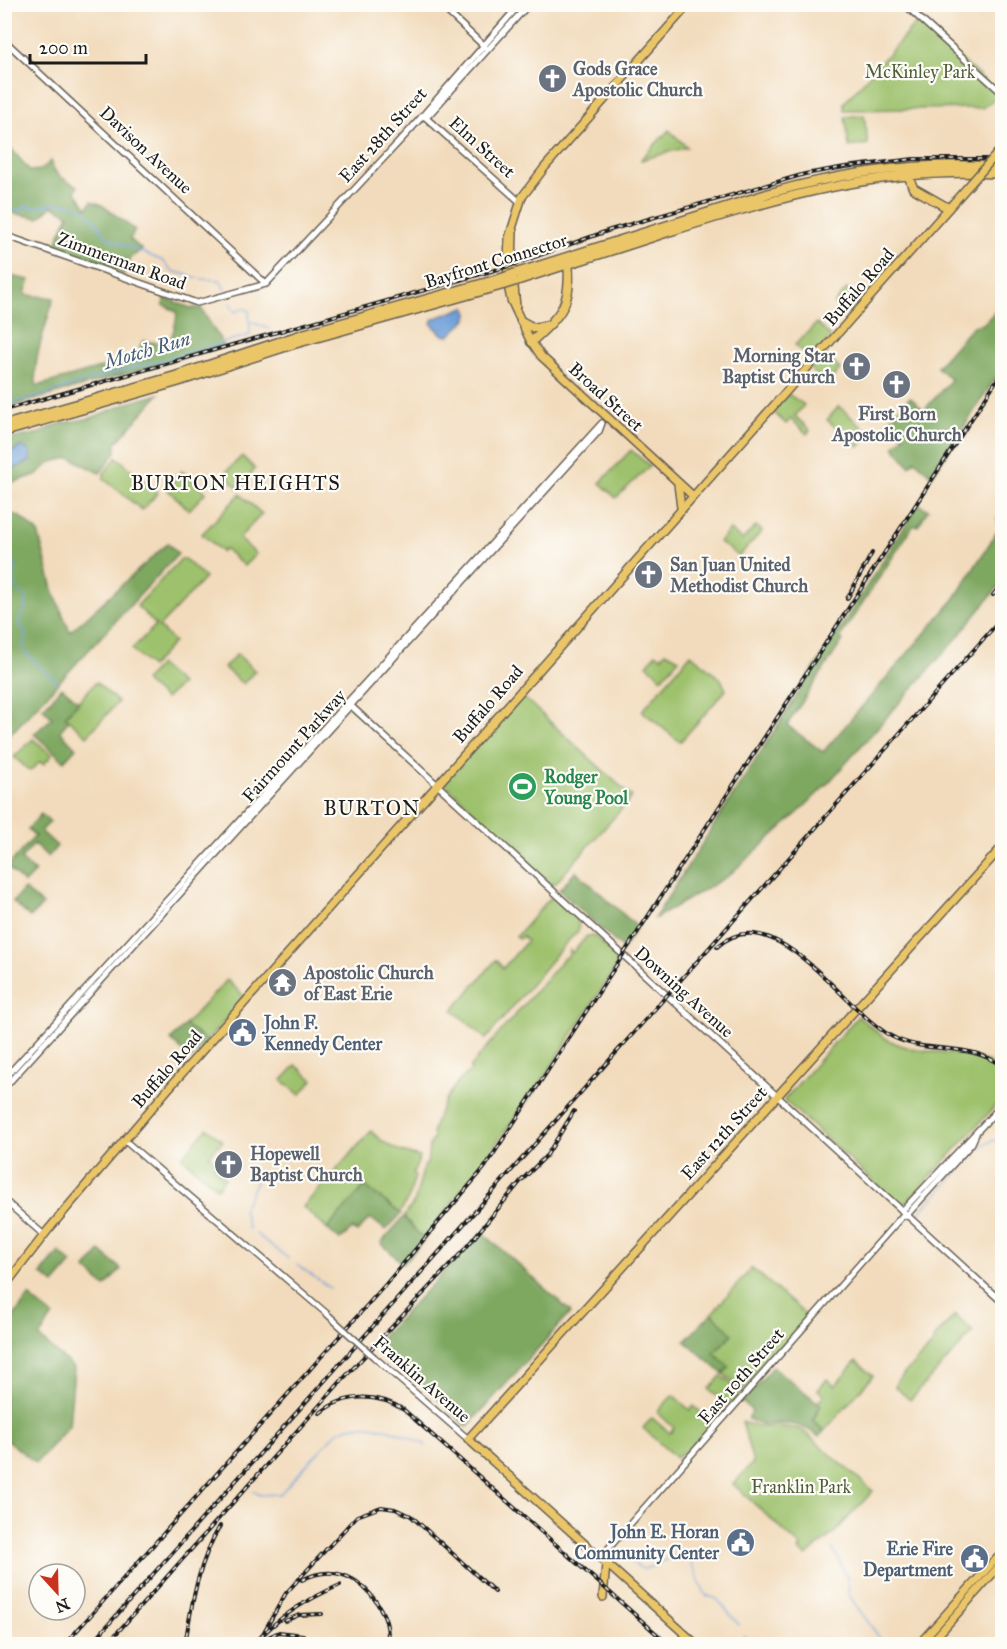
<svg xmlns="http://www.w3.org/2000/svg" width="1007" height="1649" font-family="'IM FELL Great Primer',serif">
	<rect width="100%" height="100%" fill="#fdfcf7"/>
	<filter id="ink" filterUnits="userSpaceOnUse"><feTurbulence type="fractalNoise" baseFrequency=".0167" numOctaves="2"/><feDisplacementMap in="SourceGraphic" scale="12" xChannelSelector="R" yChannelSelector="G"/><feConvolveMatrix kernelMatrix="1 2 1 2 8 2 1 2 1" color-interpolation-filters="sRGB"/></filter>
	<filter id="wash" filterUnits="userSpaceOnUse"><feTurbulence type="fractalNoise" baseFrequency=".008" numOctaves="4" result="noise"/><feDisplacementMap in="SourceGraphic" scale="24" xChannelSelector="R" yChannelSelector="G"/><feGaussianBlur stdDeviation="1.35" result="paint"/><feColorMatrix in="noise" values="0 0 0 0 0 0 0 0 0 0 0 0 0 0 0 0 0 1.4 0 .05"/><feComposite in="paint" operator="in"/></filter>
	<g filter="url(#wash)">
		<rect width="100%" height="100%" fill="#f2dbbc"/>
		<path fill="#9dc16c" stroke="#5c6e44" stroke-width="1.5" d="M918,21L997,92V97L982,108L844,110V103Z
			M864,115L868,144L849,147L845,117Z
			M669,130L687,147L641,160L642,158Z
			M847,289L862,301L847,316L834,304Z
			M817,323L831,337L811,360L795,345Z
			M823,353L840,369L827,384L810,369Z
			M788,394L804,405L795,416L810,430L807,434L791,419L786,424L772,411Z
			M839,406L870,434L859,447L827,420Z
			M631,450L650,466L616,498L600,483Z
			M242,456L255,469L239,489L224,474Z
			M117,457L158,493L142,510L104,479V473Z
			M182,471L206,492L189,510L166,488Z
			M240,494L262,514L239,538L256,554L244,566L225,549L222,552L202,534Z
			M756,526L762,531L739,556L719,542L730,530L742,540Z
			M181,559H185L205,578L159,627L174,642L151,667L132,649L156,625L137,606Z
			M666,652L679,659L662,678L647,665L656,653L661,657Z
			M237,654L255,671L243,684L224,668Z
			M691,654L721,679L726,690L680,742L642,711Z
			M159,665L181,684L165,699L144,681Z
			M96,682L118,702L87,736L65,716Z
			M521,695L632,797L553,886L444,783Z
			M33,739L52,755L44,764L40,762L30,771L14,757Z
			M550,898H554L578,920L579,930L563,946L486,1039L453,1010L496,960L503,968L527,941L522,936L519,939L516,937Z
			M587,936H595L620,961L535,1091L424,1240L404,1217L415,1201L424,1166L427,1164L429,1146L434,1137L432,1133C440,1107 449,1088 470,1071L471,1066L564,958L568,957L570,950L572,953Z
			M227,980L245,997L207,1041L185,1025Z
			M858,1016C869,1024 879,1036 891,1041C929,1060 964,1043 1002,1071V1099L909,1200L899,1205L784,1100Z
			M296,1065L313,1080L300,1095L282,1080Z
			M207,1128L223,1141L209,1155L218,1163L214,1167L225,1178L217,1188L182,1157Z
			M371,1131C384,1145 401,1153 420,1157L413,1174L415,1176L409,1197L400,1213L365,1186L327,1229L303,1207Z
			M752,1268L805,1314V1321L743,1390L723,1374L729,1367L714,1353L731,1334L712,1313Z
			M955,1315L973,1332L910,1400L895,1387L897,1381L935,1342L933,1339Z
			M856,1361L873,1376L824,1431L813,1421L821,1405L817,1403L824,1395L818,1390L827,1379L835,1386Z
			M721,1376L742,1392L729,1406L709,1389Z
			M673,1395L690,1410L694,1406L713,1423L691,1447L676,1458L643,1428L652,1418L670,1433L674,1428L657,1412Z
			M742,1422C764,1431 780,1423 802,1430L873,1491L835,1532L806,1556L799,1550L801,1547L733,1484L753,1463Z"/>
		<path fill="#7ea760" stroke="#4d623e" stroke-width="1.5" d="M9,146L30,171L41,170L51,161C54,176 65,180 78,186L75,191L87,208L92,201L102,205L135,230L130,239L142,250L130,258L124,274L54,248L69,214L52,206L39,218L11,213L5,223V148Z
			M5,275L30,280L25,293L27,295L54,298C48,320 30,365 37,386L139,357L141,344L144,341C164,343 170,349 175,325C176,319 178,317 176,311L163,305L165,298L191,308H201L224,346L5,408Z
			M1002,305V368L932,476L915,460L910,466L894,447L904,436L889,420L910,397L924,410L951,380L937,367L973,326L983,324Z
			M159,394L116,443V452L100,473L71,458L51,462L36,475L5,485V440L40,433L58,424L91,418L128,403Z
			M919,504L928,510L918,526H913L840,637L843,640L787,725L823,752L955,598L1002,524L997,520L1002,512V582L958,637L831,780L800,811L728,876L654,919Z
			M5,512L19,516L38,532L54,593L70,632L168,543L178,554L5,740Z
			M62,687L79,702L65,716L69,720L60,731L76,748L64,761L34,734L52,718L43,708Z
			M41,814L50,822L41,831L57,846L48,857L34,844L21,859L35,872L24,883L7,867L35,836L28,829Z
			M576,871L637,927L623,949L559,890Z
			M24,889L43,905L30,917L13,902Z
			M185,1025L207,1041L191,1059L171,1040Z
			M365,1186L401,1214L386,1230L370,1218L357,1232L352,1229L340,1240L327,1229Z
			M404,1217L424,1240L403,1264L381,1243Z
			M482,1232L571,1312L467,1427L377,1342Z
			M100,1251L121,1269L105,1287L86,1269Z
			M59,1252L72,1263L54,1284L41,1274Z
			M29,1296L53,1316L39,1337L74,1368L69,1426L36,1463L4,1438L5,1328Z
			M712,1313L732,1334L714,1353L729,1367L723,1374L685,1341Z
			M773,1367L821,1405L813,1420L824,1431L819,1437C786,1411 775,1434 748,1419L752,1411L742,1402Z"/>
		<path fill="#6d9ed8" stroke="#445d7a" stroke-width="1.5" d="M465,307L468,313L467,319L449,336L443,335L431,323L433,319Z
			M22,446L30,452V461L5,473V456Z"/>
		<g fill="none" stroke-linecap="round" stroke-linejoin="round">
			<path stroke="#6d9ed8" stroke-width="1.5" d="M4,212L14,209L22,211L26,205L33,208L57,203L78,206L93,218L108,238L163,261L172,271L202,279L220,280L226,292
				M252,322L269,329
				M4,404L38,397L81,382L250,335L249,311L245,308L235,312L230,303
				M4,530L5,520
				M4,554L16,564L14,588L27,597L25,609L19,620L23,631L27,634L23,649C33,662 43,669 57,682
				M915,1217L984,1144L1002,1138
				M248,1229L243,1208L258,1178
				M256,1234L288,1258
				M297,1265L330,1288
				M253,1491L260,1495L280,1494L335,1434C360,1415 402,1433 426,1445
				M833,1549L847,1577L850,1597L884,1644
				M617,1552L642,1569C660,1568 665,1552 688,1558C697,1569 698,1583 706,1595L717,1599L739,1625
				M744,1636L749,1639L750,1644"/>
		</g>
	</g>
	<g filter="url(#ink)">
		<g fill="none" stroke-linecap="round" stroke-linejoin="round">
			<defs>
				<path id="minor" d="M439,4L486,48
					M904,4L1002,93
					M4,40L266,284
					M424,116L520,202
					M426,118L529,4
					M4,235L197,303L266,284L411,129L520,4
					M350,705L1002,1302
					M4,1079L602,423L599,431L534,503L4,1088
					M124,1140L326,1313
					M4,1200L44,1235
					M902,1211L1002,1105
					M906,1216L972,1143L976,1134
					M374,1357L468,1439
					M600,1558L904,1214"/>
				<path id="major" d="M689,4L545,167L522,197L509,238L507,281L511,300L529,338L541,356L693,496
					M513,231L512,267L516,306
					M678,484L681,508
					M4,1287L48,1230L168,1089L971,183
					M603,1597L606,1564
					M696,1644L468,1439L1002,847
					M919,1644L1002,1552
					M930,1644L1002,1563"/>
				<path id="highway" d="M907,171L913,188L948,208
					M516,273L770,193C845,172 924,161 1002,167
					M516,281C567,264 618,249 668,232C780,197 883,166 1002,174
					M521,321L534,328L548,325
					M531,342C563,313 572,304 568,260
					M4,425L175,376L306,333L502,278
					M4,432L177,382L294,344L503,285"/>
			</defs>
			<use href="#minor" stroke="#675f54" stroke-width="8"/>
			<use href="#major" stroke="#675f54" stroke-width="10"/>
			<use href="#highway" stroke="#675f54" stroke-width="11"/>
			<use href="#minor" stroke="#fff" stroke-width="5"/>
			<use href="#major" stroke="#ebc669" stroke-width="7"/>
			<use href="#highway" stroke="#ebc669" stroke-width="8"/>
			<defs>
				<path id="rail" d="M4,410L509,266L610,230L805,174L845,167L914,159H1002
					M993,595L1002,584
					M847,599L872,553
					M717,947C777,893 848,1019 897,1039C932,1054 970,1042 1002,1066
					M320,1413C345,1393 377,1393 404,1410L668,1644
					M302,1580C319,1571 337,1570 354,1580
					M356,1581C375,1595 392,1620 387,1644
					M285,1621L299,1615L322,1614
					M261,1637L286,1593L357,1516L381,1507L395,1509L411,1516L495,1592
					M264,1639L279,1632L303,1635
					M268,1641L279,1639L291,1642
					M65,1644L386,1284L485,1167L1002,372
					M91,1644L1002,618
					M107,1644L343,1379L464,1250L520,1182L547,1155L574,1111
					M185,1644C192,1603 198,1563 220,1526
					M254,1644C279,1616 306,1600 340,1585"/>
			</defs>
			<use href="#rail" stroke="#1c1c1c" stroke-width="4"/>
			<use href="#rail" stroke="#fdfcf7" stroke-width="1.5" stroke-dasharray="4.5" stroke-linecap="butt"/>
			<defs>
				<path id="minor-bridge" d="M326,1313L374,1357"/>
				<path id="major-bridge" d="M971,183L1002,148"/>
				<path id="highway-bridge" d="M502,278L516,273
					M503,285L516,281"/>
			</defs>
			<use href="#minor-bridge" stroke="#675f54" stroke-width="8" stroke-linecap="butt"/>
			<use href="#major-bridge" stroke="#675f54" stroke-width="10" stroke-linecap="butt"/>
			<use href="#highway-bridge" stroke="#675f54" stroke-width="11" stroke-linecap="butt"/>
			<use href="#minor-bridge" stroke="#fff" stroke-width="5"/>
			<use href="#major-bridge" stroke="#ebc669" stroke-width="7"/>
			<use href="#highway-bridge" stroke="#ebc669" stroke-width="8"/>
		</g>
	</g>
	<defs>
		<symbol id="church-disc" viewBox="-11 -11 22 22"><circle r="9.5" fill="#6b7280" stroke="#fdfcf7"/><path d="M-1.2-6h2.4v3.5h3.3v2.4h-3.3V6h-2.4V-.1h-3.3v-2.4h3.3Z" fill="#fff"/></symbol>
		<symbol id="stadium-disc" viewBox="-11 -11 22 22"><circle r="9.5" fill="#2e9e5b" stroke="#fdfcf7"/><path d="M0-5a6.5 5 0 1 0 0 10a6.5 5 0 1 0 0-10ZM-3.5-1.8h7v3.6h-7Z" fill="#fff"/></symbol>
		<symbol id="temple-disc" viewBox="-11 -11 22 22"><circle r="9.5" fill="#6b7280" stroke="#fdfcf7"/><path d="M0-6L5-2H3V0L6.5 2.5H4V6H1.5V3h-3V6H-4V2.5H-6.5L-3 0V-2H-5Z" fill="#fff"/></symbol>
		<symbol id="civic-disc" viewBox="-11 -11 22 22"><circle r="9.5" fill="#5c6f8a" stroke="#fdfcf7"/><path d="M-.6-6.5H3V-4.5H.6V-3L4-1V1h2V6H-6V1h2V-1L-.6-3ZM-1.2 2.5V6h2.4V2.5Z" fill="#fff"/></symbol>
	</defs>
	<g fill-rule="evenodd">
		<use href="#church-disc" x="536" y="62" width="33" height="33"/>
		<use href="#church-disc" x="840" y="350" width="33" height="33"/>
		<use href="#church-disc" x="880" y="368" width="33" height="33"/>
		<use href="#church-disc" x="632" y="558" width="33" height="33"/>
		<use href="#stadium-disc" x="506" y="770" width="33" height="33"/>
		<use href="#temple-disc" x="266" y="966" width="33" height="33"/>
		<use href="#civic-disc" x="226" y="1016" width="33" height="33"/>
		<use href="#church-disc" x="212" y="1148" width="33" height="33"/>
		<use href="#civic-disc" x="724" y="1526" width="33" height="33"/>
		<use href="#civic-disc" x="958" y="1542" width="33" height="33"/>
	</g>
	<g text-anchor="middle" stroke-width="4.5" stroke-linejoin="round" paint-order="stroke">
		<g font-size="18" font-weight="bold" fill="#5b616d" stroke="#fdfcf7" text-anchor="start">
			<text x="573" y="75">Gods Grace<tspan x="573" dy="21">Apostolic Church</tspan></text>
			<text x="835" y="362" text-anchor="end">Morning Star<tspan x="835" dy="21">Baptist Church</tspan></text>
			<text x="897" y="420" text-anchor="middle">First Born<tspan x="897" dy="21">Apostolic Church</tspan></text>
			<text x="670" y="571">San Juan United<tspan x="670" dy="21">Methodist Church</tspan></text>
			<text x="304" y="979">Apostolic Church<tspan x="304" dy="21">of East Erie</tspan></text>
			<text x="250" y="1160">Hopewell<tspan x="250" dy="21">Baptist Church</tspan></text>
		</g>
		<g font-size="18" fill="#505e3c" stroke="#fdfcf7">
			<text x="920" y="78">McKinley Park</text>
			<text x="801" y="1493">Franklin Park</text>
		</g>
		<g font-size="18" fill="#1c1c1c" stroke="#fdfcf7">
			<text transform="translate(383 135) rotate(-48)" y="6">East 28th Street</text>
			<text transform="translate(482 147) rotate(42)" y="6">Elm Street</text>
			<text transform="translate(146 150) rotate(43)" y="6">Davison Avenue</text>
			<text transform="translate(122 261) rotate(20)" y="6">Zimmerman Road</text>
			<text transform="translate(496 261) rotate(-17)" y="6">Bayfront Connector</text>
			<text transform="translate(859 287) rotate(-49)" y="6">Buffalo Road</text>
			<text transform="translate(606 397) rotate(42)" y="6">Broad Street</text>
			<text transform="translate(488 704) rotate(-49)" y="6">Buffalo Road</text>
			<text transform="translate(294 746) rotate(-48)" y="6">Fairmount Parkway</text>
			<text transform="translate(684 992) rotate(42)" y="6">Downing Avenue</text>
			<text transform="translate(167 1069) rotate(-49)" y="6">Buffalo Road</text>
			<text transform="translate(724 1133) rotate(-48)" y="6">East 12th Street</text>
			<text transform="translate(741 1376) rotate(-49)" y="6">East 10th Street</text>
			<text transform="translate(422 1379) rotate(41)" y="6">Franklin Avenue</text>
		</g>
		<g font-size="18" font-weight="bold" fill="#27864d" stroke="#fdfcf7" text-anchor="start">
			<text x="544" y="783">Rodger<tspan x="544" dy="21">Young Pool</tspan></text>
		</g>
		<g font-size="18" font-weight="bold" fill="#4e5e75" stroke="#fdfcf7" text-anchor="end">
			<text x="264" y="1029" text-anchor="start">John F.<tspan x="264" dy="21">Kennedy Center</tspan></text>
			<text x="719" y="1538">John E. Horan<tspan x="719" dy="21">Community Center</tspan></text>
			<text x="953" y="1555">Erie Fire<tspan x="953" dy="21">Department</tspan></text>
		</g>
		<g font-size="20" font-style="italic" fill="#445d7a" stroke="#fdfcf7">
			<text transform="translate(147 350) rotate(-16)" y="7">Motch Run</text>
		</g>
		<g font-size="20" letter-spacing="1.5" fill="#1c1c1c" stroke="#fdfcf7">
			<text x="236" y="490">BURTON HEIGHTS</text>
			<text x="372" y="815">BURTON</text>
		</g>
	</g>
	<rect width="1007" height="1649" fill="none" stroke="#fdfcf7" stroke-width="24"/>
	<g transform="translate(57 1592) rotate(158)"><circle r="28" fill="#fdfcf7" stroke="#a3a29f" stroke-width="1.5"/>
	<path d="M0-4.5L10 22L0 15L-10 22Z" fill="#c8321e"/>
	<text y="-9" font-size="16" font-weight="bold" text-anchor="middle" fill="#1c1c1c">N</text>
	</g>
	<path d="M30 54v9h116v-9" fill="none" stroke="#1c1c1c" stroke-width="3"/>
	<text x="39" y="54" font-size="18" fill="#1c1c1c" stroke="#fdfcf7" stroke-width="4.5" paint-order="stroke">200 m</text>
</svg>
